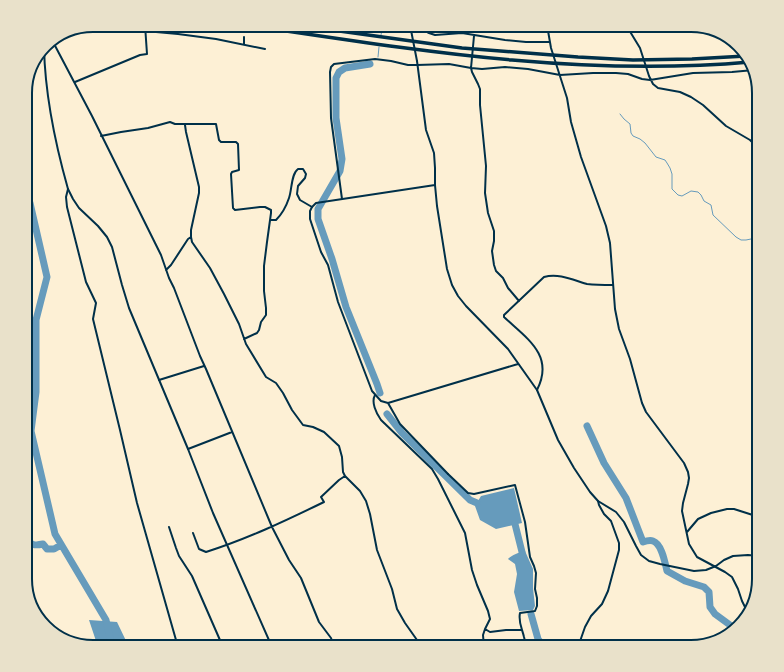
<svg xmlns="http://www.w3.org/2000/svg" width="784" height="672" font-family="'Times New Roman',serif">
	<rect width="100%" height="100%" fill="#fdf0d5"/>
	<path fill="#669bbc" d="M514,488L522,523L496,529L480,520L475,506L481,496Z
		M525,551L533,569V588L535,606L533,610L519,611L514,592L517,574L515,564L508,559C512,555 519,552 525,551Z
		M89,620L117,622L129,647H98Z"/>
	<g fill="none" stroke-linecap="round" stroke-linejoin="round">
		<path stroke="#669bbc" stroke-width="1" d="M381,35L383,25
			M378,57L379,47
			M620,114L624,119L630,124L631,133L633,136L640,139L645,143L656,157L665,160L667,163L670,168L672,174V189L678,195L682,196L691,191L698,192L701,195L704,201L711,205L713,215L736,237L741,240H746L751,239L755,240L759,244"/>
		<path stroke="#669bbc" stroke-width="7" d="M370,64L345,68L339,72L336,78V118L342,159L340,171L318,209V219L332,259L346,307L377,384L380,393
			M25,196L30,203L47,277L36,320V392L31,431L55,534L106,620L112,647
			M387,414L402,433L470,500L477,503
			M587,426L604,463L626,498L643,542C646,541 650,540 653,541C662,544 665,563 667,571L685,581L704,587L709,592L710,607L715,614L730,625L735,629
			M515,524L522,552
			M25,539C32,545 34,546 43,544L47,549H54L61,545
			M531,614L538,639L544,647"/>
		<path stroke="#003049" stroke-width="2" d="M113,25L145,31L178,34L216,39L265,49
			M410,25L417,61
			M411,25L418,27L429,33L435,35L462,33L505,40L526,42H550
			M547,25L551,48L567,98L571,122L581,157L606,226L610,243L615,309L619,329L630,359L642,403L646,412L684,463L688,472L689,478L688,484L683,503L682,511L689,544L697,557L725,572L732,577L738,589L742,601L747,611
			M626,25L640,48L649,76L653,84L658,88L680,92L691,97L703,105L726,126L750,140L756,146L759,154
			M474,36L471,68L472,72L478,84L480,89V105L486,166L485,193L488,213L494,231V241L492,251L494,265L496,271L503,278L508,288L519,301
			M244,37V44
			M52,40L92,116L161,255L169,278L174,288L200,356L206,369L272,527L289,560L301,578L319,622L331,638L333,643V647
			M75,82L140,55L147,54L145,25
			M185,125L186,132L199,187V193L191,230V237L192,242L210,268L224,294L239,324L246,344L266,377L276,383L283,393L292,410L303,425L313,427L324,432L339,446L342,457L343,472L345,476L360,491L366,501L370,514L377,550L392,589L397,609L405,623L417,640L408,647
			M101,136L121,132L148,128L170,122L175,124H216L219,140L221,142H236L238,144L239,170L232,172L231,174L233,208L235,210L260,207H265L271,210V213L267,242L264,266V291L266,308V315L261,322L259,330L257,333L244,339
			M68,189L66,197L67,207L86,282L96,303L93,319L120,430L137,503L178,647
			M342,199L331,118L330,72L331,67L334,64L375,59L391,61L408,65H417L449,64L471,68L482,69L505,67L528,69L560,75L593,73H616L628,74L642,79L650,80L693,73L732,72L754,70
			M271,220H276C282,214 286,207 289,198C292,190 291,174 298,169H303L306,174L305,178L298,186L297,194L300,200L312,207
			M166,270L171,265L188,239L191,237
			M159,380L204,366
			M537,390C555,355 526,338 504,317V315L544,277C559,273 573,280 587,284C596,285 604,285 613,285
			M375,395C371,402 376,413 381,420L432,469L438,479L465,533L472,570L477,585L488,611L490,619L485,629L483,635L484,647
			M188,449L232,432
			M448,474L468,493L474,494L515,485L525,522L530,557L534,566L536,573L535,589L537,598V606L535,611L520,613C518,622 522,628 524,637C525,640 525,644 525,647
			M169,527L176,548L179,556L192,576L223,647
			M687,532L698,519L711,513L727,509H734L759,517
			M193,533L199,549L206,552C247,539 285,521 324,502L321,497L339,480L345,476
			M485,629L490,632L506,630H521
			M333,643L343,647
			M578,647L585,627L591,616L602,604L608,591L619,550V543L611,521L604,514L599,505L598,501
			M675,647L690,641L721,639"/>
		<path stroke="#003049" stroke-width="2" d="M44,47C45,96 55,143 68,189L73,199L79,208L98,226L107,237L112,247L122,285L129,308L188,449L213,513L272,647
			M417,61L426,130L434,153L435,168V185L437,206L447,269L452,285L458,296L466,306L508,349L537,390L558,440L574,468L590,492L598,501L616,512L624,522L636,546L641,555L649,561L660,564L694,571L706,570L716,566L724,560L733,556L748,555L759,556
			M435,185L316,203L312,207L310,211V219L321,252L328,265L338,302L372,391L381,401L388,403L518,364
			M388,403L400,424L448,474"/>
		<path stroke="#003049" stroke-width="3.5" d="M246,25C335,38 423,52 512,60C591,67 671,69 750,62
			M296,25L462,48L578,57L633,60L692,59L746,56"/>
	</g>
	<path d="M0 0H784V672H0ZM93 32H691A61 61 0 0 1 752 93V579A61 61 0 0 1 691 640H93A61 61 0 0 1 32 579V93A61 61 0 0 1 93 32Z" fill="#e9e1ca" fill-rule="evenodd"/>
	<path fill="none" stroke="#003049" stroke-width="2" d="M93 32H691A61 61 0 0 1 752 93V579A61 61 0 0 1 691 640H93A61 61 0 0 1 32 579V93A61 61 0 0 1 93 32Z"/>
</svg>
